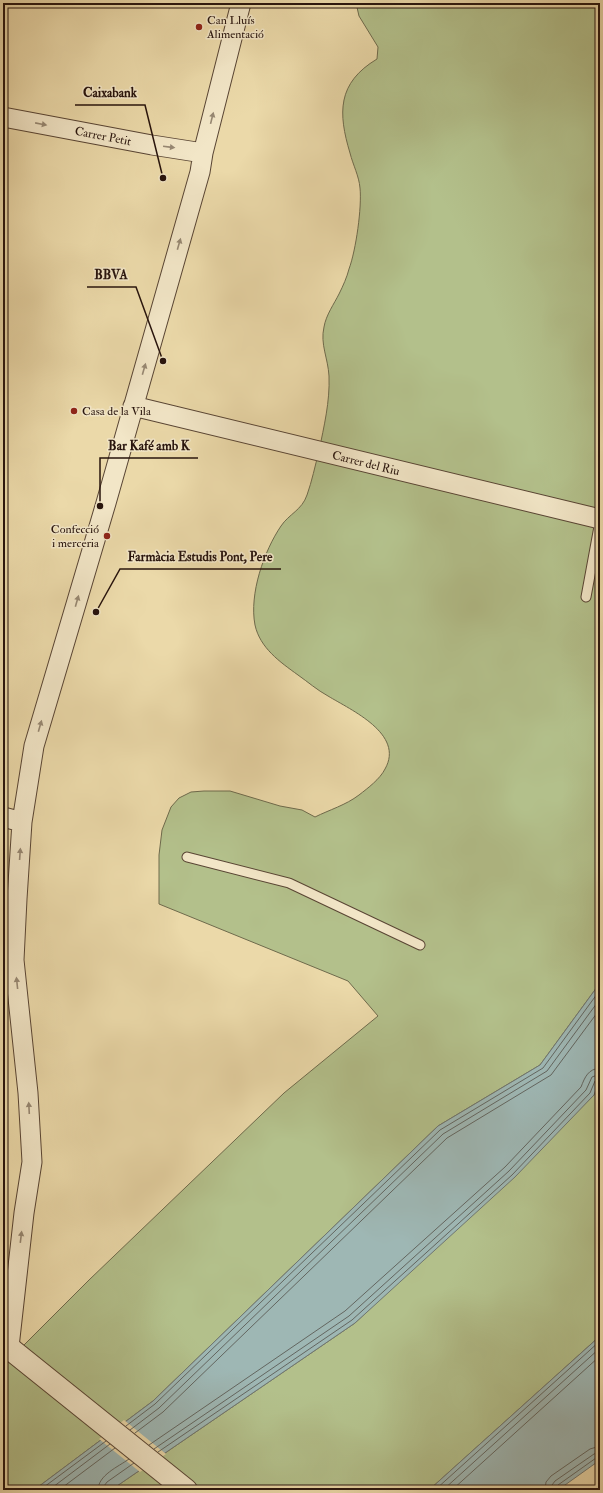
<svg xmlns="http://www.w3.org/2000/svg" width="603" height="1493" font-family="'IM FELL Double Pica',serif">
	<rect width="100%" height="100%" fill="#ebd9a9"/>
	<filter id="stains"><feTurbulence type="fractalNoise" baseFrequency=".005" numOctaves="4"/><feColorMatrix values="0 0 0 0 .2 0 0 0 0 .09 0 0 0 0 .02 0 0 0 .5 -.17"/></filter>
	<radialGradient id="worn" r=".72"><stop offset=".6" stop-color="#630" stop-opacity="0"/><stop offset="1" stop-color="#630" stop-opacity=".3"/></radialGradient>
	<path fill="#b3c08b" stroke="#6e6a4c" d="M356,3H600V983L540,1065L438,1126L153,1401L34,1490H3V1366L89,1280L284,1093L378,1016L348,981L159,904V855L162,830L171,807L179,798L191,792L204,791H230L280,806L302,810L315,817C329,810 346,805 359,795C368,788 380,779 385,769C405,734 351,710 328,696C317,690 308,682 298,675C280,662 260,648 255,625C249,594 264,551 281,526C289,514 302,510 307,495C312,481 315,466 319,451C324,426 330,402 329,376C328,358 320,344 324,327C326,315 334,304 339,294C343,286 347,277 349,269C356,250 362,207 360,188C359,176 353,165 350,153C338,113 337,83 377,59L378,47L359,16Z
		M600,1078V1336L429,1490H111L355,1323L594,1095Z"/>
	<path fill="#9eb7b4" stroke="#6f7671" d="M600,983V1078L594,1095L515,1177L355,1323L111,1490H34L153,1401L438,1126L540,1065Z
		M600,1336V1460L558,1490H429Z"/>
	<path fill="#ebd9a9" d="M124,1420L166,1454L140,1472L99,1439Z"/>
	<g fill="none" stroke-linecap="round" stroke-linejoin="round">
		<path stroke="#636660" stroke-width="1" d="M126,1426L155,1404L440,1130L543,1068L600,990
			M130,1430L159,1408L443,1134L547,1071L600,999
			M135,1433L163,1412L447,1138L551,1075L600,1009
			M149,1445L345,1311L505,1167L581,1087C585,1077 588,1069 600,1068
			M154,1449L349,1316L509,1171L586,1090L592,1077L600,1074
			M158,1452L352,1320L512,1175L590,1093L595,1081L600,1079
			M40,1490L106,1441
			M49,1490L110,1444
			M59,1490L115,1448
			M98,1490C98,1475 118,1467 129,1459
			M104,1490V1486L107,1482L134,1463
			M435,1490L600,1341
			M443,1490L600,1348
			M452,1490L600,1356
			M545,1490L546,1482L551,1476L590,1449L600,1446
			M551,1490L552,1485L555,1481L594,1454L600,1452
			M556,1490L558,1485L596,1458L600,1457"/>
		<defs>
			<path id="service" d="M586,597L600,521
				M187,857L289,883L420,945"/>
			<path id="minor" d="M3,117L152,145L203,153
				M133,406L600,519
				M3,817L22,822
				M3,1352L9,1347L24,1213L32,1162L28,1093L14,960L17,899L22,822L34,746L106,503L200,172L203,153L241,3"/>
			<path id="tertiary" d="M3,1343L186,1490"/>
		</defs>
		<use href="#service" stroke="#594534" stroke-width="11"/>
		<use href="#minor" stroke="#594534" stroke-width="21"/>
		<use href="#tertiary" stroke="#594534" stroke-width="24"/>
		<use href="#service" stroke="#f2e6c7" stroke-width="9"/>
		<use href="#minor" stroke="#f2e6c7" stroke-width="19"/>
		<use href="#tertiary" stroke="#f2e6c7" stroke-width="22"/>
	</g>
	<defs><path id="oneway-solid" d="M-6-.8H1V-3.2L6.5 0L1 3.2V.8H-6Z"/></defs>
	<g fill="#978873">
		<use href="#oneway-solid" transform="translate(212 118) rotate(-76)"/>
		<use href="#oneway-solid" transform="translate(41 124) rotate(11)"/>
		<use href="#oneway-solid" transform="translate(169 147) rotate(7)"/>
		<use href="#oneway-solid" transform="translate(179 244) rotate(-74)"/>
		<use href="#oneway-solid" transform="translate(144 369) rotate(-74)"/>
		<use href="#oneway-solid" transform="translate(77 601) rotate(-74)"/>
		<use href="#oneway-solid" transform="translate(40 726) rotate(-74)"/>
		<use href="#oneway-solid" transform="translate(20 854) rotate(-86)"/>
		<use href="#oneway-solid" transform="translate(17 983) rotate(-96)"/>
		<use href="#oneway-solid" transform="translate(29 1108) rotate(-93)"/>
		<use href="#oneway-solid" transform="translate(21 1237) rotate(-83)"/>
	</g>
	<g fill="#8f2418" stroke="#f2e6c7" stroke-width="1.5">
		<circle cx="199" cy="27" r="4"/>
		<circle cx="74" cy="411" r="4"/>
		<circle cx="107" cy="536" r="4"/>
	</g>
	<g text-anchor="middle" stroke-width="3" stroke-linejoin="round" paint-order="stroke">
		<g font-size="12" fill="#28140d" stroke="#f2e6c7" text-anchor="start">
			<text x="207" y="24">Can Lluís<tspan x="207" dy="14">Alimentació</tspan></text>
			<text x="82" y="415">Casa de la Vila</text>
			<text x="99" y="533" text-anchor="end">Confecció<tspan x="99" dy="14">i merceria</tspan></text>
		</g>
		<g font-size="12" fill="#28140d" stroke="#f2e6c7">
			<text transform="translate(103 136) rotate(11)" y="4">Carrer Petit</text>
			<text transform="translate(366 463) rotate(14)" y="4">Carrer del Riu</text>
		</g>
	</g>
	<path fill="none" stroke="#28140d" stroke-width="1.5" d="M163 178L145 105H75M163 361L136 287H87M100 506L100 458H198M96 612L120 569H281"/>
	<g fill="#28140d" stroke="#f2e6c7" stroke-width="1.5">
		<circle cx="163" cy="178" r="4"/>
		<circle cx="163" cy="361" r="4"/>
		<circle cx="100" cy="506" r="4"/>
		<circle cx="96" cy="612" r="4"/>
	</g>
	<g font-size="13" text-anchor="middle" font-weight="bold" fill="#28140d" stroke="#f2e6c7" stroke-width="3" stroke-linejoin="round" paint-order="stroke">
		<text x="110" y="97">Caixabank</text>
		<text x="111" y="279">BBVA</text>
		<text x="149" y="450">Bar Kafé amb K</text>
		<text x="200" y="561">Farmàcia Estudis Pont, Pere</text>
	</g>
	<rect width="603" height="1493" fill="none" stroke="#ebd9a9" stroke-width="16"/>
	<rect x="4" y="4" width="595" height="1485" fill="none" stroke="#28140d" stroke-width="2"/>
	<rect x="8" y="8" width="587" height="1477" fill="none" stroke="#28140d"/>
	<rect width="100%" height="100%" filter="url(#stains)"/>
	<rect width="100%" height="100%" fill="url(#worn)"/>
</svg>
